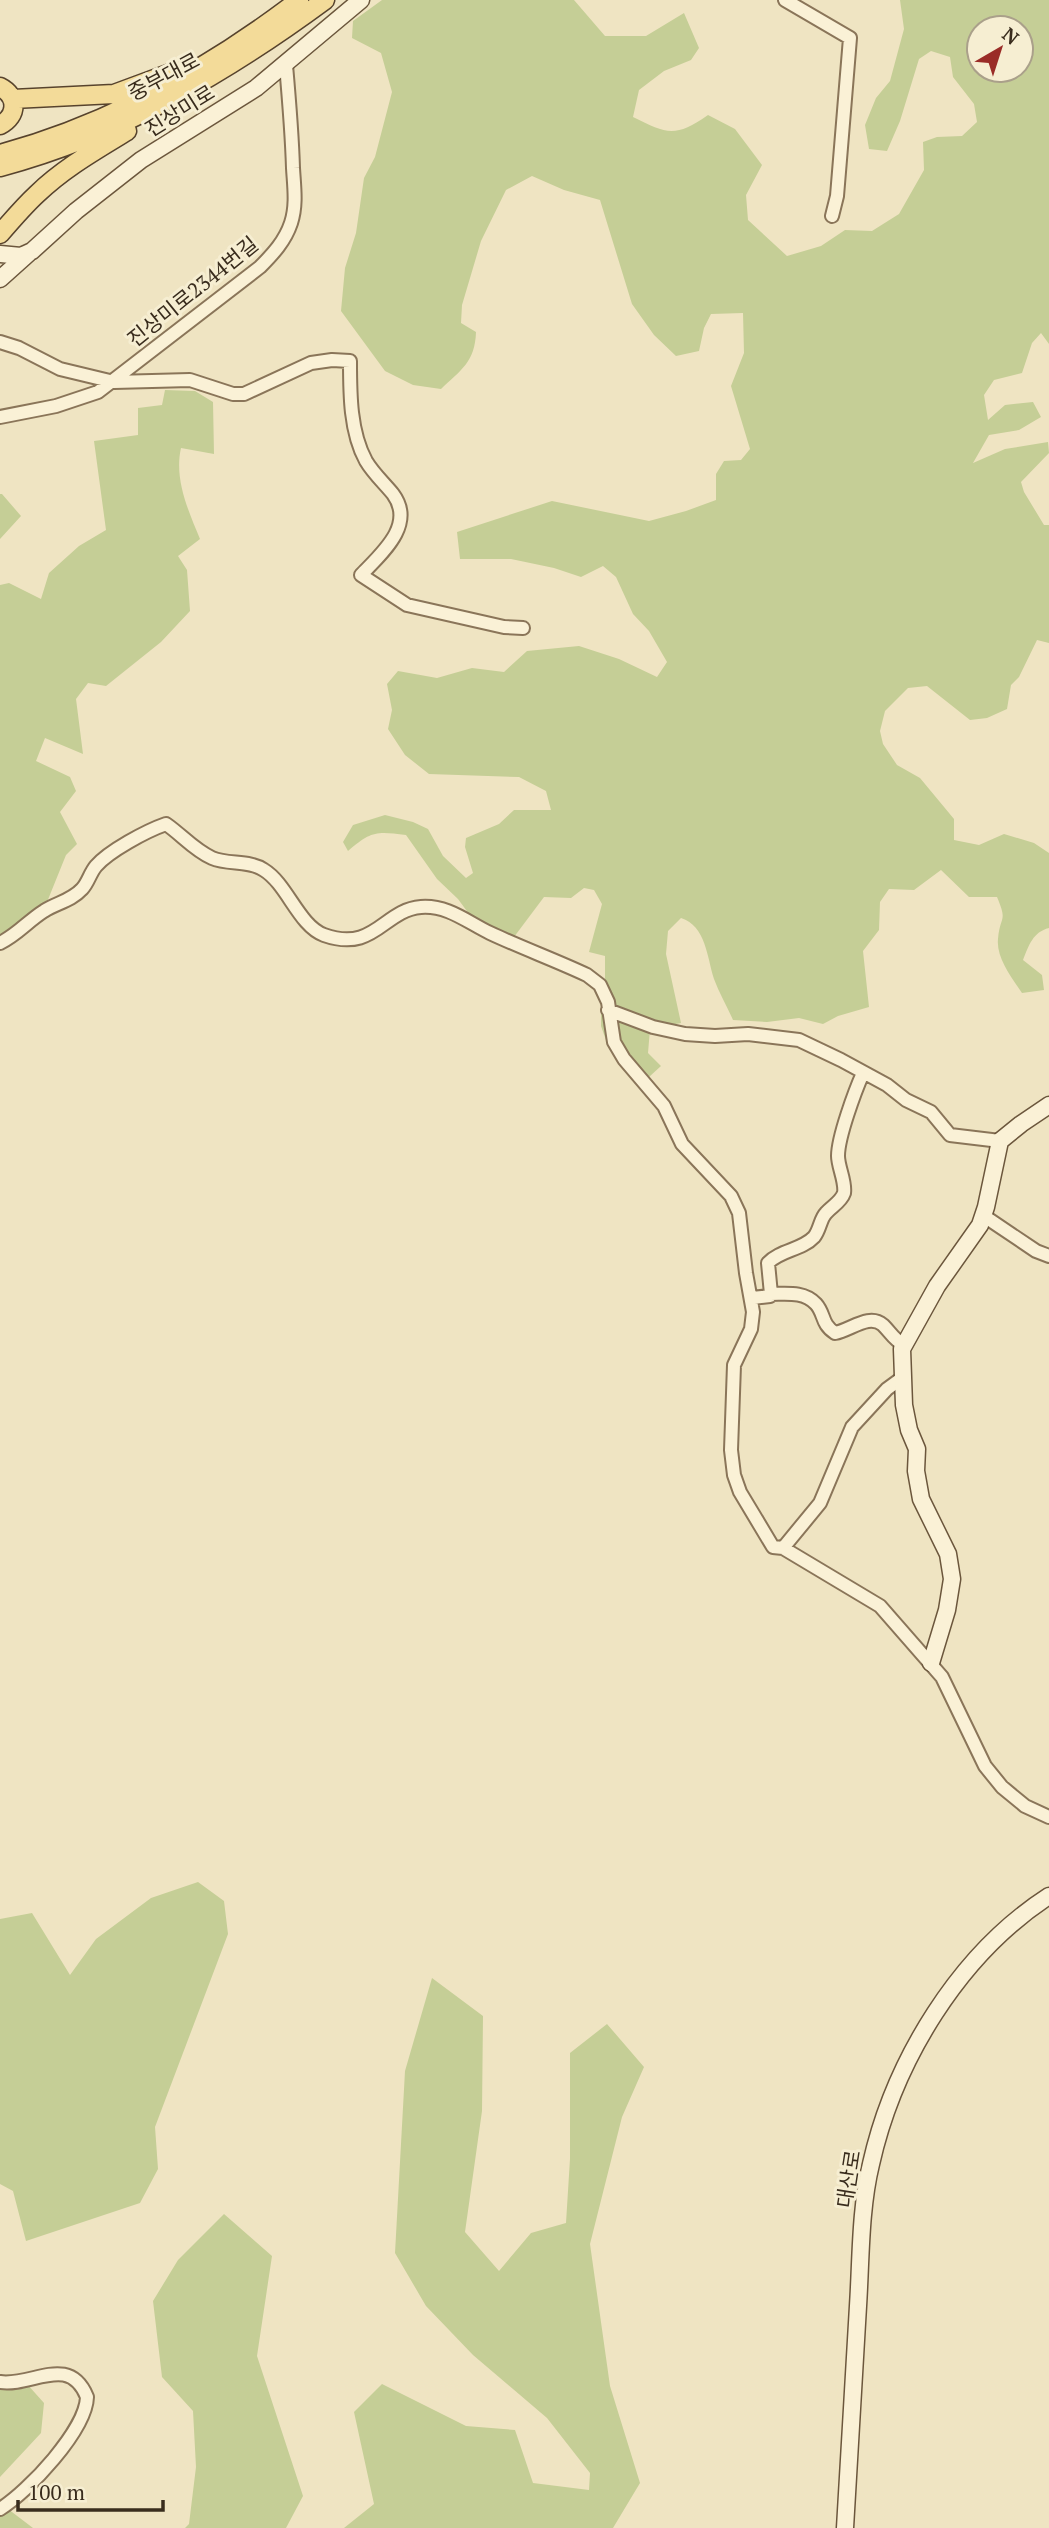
<svg xmlns="http://www.w3.org/2000/svg" width="1049" height="2528" font-family="'PT Serif','Noto Sans KR',serif">
	<rect width="100%" height="100%" fill="#efe4c2"/>
	<path fill="#c5ce96" fill-rule="evenodd" d="M382,0H574L605,36H646L684,13L699,48L691,60L664,71L639,90L633,117C667,134 675,138 708,115L735,129L762,165L746,195L748,220L787,256L821,246L845,230L872,231L899,214L924,170L923,142L937,137L962,136L977,122L974,104L953,77L950,57L931,51L919,59L900,121L887,151L869,149L865,125L876,98L890,81L904,29L900,0H1049V344L1041,333L1032,343L1022,373L994,380L984,395L988,420L1005,405L1033,402L1041,417L1019,430L989,435L973,463L1005,449L1048,442L1049,453L1021,482L1024,492L1044,525H1049V643L1037,640L1019,677L1011,685L1007,709L987,718L970,720L927,686L908,688L885,711L880,731L883,744L897,765L920,778L954,819V840L979,845L1004,834L1034,843L1049,853V928C1033,932 1029,945 1023,960L1042,975L1044,990L1022,993C1012,978 996,958 998,939C1000,915 1008,923 997,897H969L941,870L914,890L889,889L880,902L879,930L863,951L869,1007L838,1016L823,1024L799,1018L767,1022L733,1020C727,1006 719,993 714,979C707,957 706,926 681,918L668,931L666,954L681,1023L650,1029L648,1053L661,1066L649,1077H632L607,1043L601,1026V1009L605,995V956L589,952L602,904L594,890L584,888L571,898L544,897L508,945L483,933L458,899L437,879L406,835C376,831 371,831 348,851L343,842L353,825L385,815L413,822L428,829L443,856L466,878L473,873L465,847L466,838L499,824L514,810H551L546,791L519,777L429,774L405,755L388,729L392,710L387,684L398,671L437,678L472,668L504,672L527,651L579,646L619,659L657,677L667,662L649,631L633,614L616,577L603,566L581,577L554,568L511,559H460L457,532L552,501L649,521L686,511L716,500V474L724,461L741,460L750,449L731,386L744,353L743,313L711,314L704,328L699,351L676,356L654,335L632,304L600,200L564,190L532,176L506,190L481,241L462,305L461,323L476,332C475,362 461,370 441,389L413,385L385,371L341,311L345,268L356,233L364,178L375,157L392,92L381,53L352,38L353,21ZM979,28H1021V70H979Z
		M165,390L195,391L213,402L214,454L181,448C174,479 188,510 200,539L178,556L187,570L190,611L161,642L106,686L88,683L76,699L83,754L45,738L36,761L70,777L76,791L60,812L77,844L66,855L45,907L0,940V585L9,583L41,599L49,573L79,546L106,530L94,441L138,435V408L162,405Z
		M0,494H2L21,516L0,539Z
		M198,1882L224,1901L228,1934L155,2127L158,2169L140,2203L26,2241L13,2191L0,2184V1919L32,1913L70,1975L96,1939L151,1898Z
		M432,1978L483,2016L482,2111L465,2232L499,2271L531,2233L566,2223L570,2159V2053L607,2024L644,2067L622,2117L590,2244L610,2386L640,2483L613,2528H344L374,2504L354,2412L382,2384L466,2426L515,2430L533,2483L589,2490L590,2473L547,2418L473,2355L426,2306L395,2253L405,2071Z
		M224,2214L272,2256L257,2356L303,2496L286,2528H185L189,2524L196,2467L193,2411L162,2377L153,2301L178,2260Z
		M18,2374L44,2403L41,2433L0,2477V2375Z
		M0,2498L8,2509L33,2528H0Z"/>
	<g fill="none" stroke-linecap="round" stroke-linejoin="round">
		<defs>
			<path id="street" d="M785,0L850,38L837,196L832,216
				M0,342L19,348L60,369L114,382L190,380L233,394H244L311,363L332,360L350,361C350,394 350,432 366,461C373,473 384,483 393,494C416,525 381,554 361,575L407,605L504,627L523,628
				M0,417L56,406L98,392L260,267C273,254 285,241 291,223C297,205 294,186 293,168C292,134 289,99 286,65
				M0,943C17,935 28,921 44,911C56,903 71,901 82,889C88,883 90,873 96,866C109,851 146,831 166,824C182,835 194,850 212,858C228,865 250,860 264,870C287,884 299,926 324,935C375,953 383,910 421,907C448,905 467,922 490,933C522,948 555,960 587,975L600,985L608,1002L614,1042L624,1059L664,1106L682,1144L731,1196L739,1213L746,1273L753,1312L751,1329L734,1365L731,1450L734,1475L740,1492L773,1547L783,1548L880,1606L942,1677L985,1766L1002,1787L1025,1806L1049,1817
				M608,1010L653,1027L685,1034L715,1036L748,1034L799,1040L841,1060L887,1085L906,1100L931,1112L950,1135L1000,1141
				M984,1216L1036,1251L1049,1256
				M771,1294L768,1263C780,1250 802,1250 814,1237C820,1230 820,1219 826,1213C832,1206 841,1202 844,1193C846,1182 838,1167 838,1156C838,1137 855,1091 863,1073
				M752,1298L770,1296L771,1294C786,1294 804,1291 816,1304C825,1314 821,1324 835,1333C851,1330 869,1313 883,1325C891,1333 894,1340 904,1345
				M783,1548L820,1503L852,1427L887,1389L902,1378
				M0,2382C32,2387 69,2353 87,2397C86,2430 28,2492 0,2509"/>
			<path id="secondary" d="M0,254L21,256L32,251L76,211L141,160L256,88L361,0
				M0,279L29,253
				M931,1663L947,1610L952,1579L948,1554L921,1499L916,1471L917,1449L909,1430L904,1405L902,1349L937,1286L980,1225L986,1207L1000,1141L1021,1124L1049,1105
				M845,2528C849,2454 854,2380 858,2306C861,2259 860,2209 871,2164C894,2061 959,1954 1049,1896"/>
			<path id="primary" d="M0,87C18,96 18,116 0,125
				M13,99L114,94L176,71
				M0,154C110,124 209,69 299,0
				M0,167C120,135 226,73 325,0
				M0,234C12,220 24,206 37,194C64,168 96,150 127,131"/>
		</defs>
		<use href="#street" stroke="#8a7559" stroke-width="16"/>
		<use href="#secondary" stroke="#6b563c" stroke-width="19"/>
		<use href="#primary" stroke="#57432d" stroke-width="21"/>
		<use href="#street" stroke="#faf1d6" stroke-width="12"/>
		<use href="#secondary" stroke="#faf1d6" stroke-width="16"/>
		<use href="#primary" stroke="#f3db99" stroke-width="18"/>
	</g>
	<g text-anchor="middle" stroke-width="6" stroke-linejoin="round" paint-order="stroke">
		<g font-size="21" fill="#392c1d" stroke="#f6eed2">
			<text transform="translate(164 77) rotate(-28)" y="7">중부대로</text>
			<text transform="translate(180 111) rotate(-32)" y="7">진상미로</text>
			<text transform="translate(193 292) rotate(-39)" y="7">진상미로2344번길</text>
			<text transform="translate(849 2179) rotate(-81)" y="7">대산로</text>
		</g>
	</g>
	<g transform="translate(1000 49) rotate(39)"><circle r="33" fill="#f6eed2" stroke="#aaa08a" stroke-width="2"/>
	<path d="M0-5L12 26L0 18L-12 26Z" fill="#9a2c27"/>
	<text y="-10" font-size="19" font-weight="bold" text-anchor="middle" fill="#392c1d">N</text>
	</g>
	<path d="M18 2500v10h145v-10" fill="none" stroke="#392c1d" stroke-width="3.5"/>
	<text x="28" y="2500" font-size="21" fill="#392c1d" stroke="#f6eed2" stroke-width="5" paint-order="stroke">100 m</text>
</svg>
